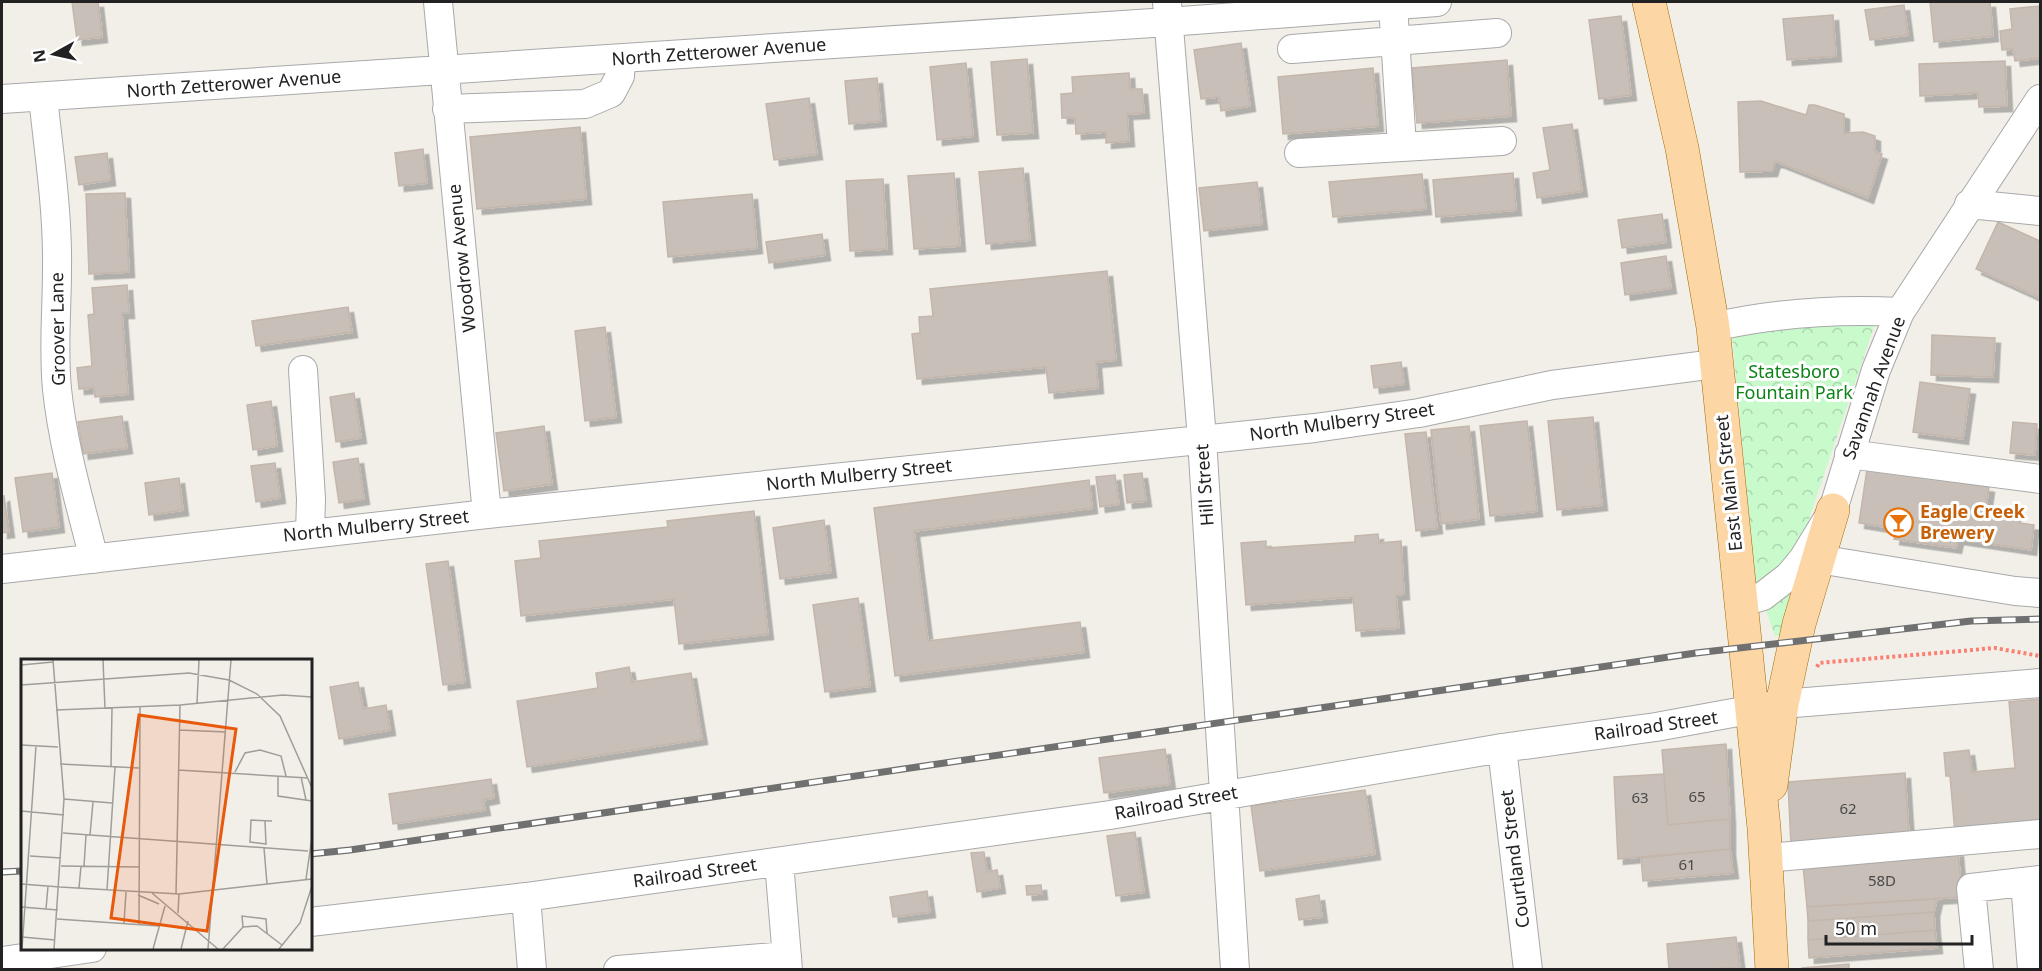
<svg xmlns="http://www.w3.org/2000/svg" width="2042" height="971" font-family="'Noto Sans',sans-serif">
	<defs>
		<pattern id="park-crowns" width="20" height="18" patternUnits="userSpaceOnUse" patternTransform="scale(1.5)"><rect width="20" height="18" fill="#c8facc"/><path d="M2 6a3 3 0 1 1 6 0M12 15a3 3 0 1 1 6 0" fill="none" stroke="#acd6af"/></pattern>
		<filter id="shadow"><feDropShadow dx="5.5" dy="5.5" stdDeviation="0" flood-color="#0004"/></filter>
	</defs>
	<rect width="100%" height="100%" fill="#f2efe9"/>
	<path fill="url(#park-crowns)" d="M1875,324L1804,534L1787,635L1775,636L1755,579L1732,335L1736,329Z"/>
	<path fill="#c7bfb8" stroke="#c4b6ab" stroke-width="1.5" filter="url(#shadow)" d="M72,2H98L102,37L77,40Z
		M1930,2H1990L1993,36L1934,42Z
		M1904,5L1908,35L1870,40L1865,10Z
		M2039,6L2040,58L2015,61L2013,49L2002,50L2000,31L2012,29L2010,9Z
		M1833,15L1836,56L1787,60L1783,19Z
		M1621,16L1631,95L1599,99L1589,20Z
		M1241,43L1250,106L1221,111L1219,97L1201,99L1194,50Z
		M1027,59L1033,133L997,135L991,62Z
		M1507,60L1511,116L1417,123L1412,68Z
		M2005,61L2007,106L1979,107L1978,93L1920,96L1919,64Z
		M966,63L973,136L937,140L930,67Z
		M1373,68L1378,126L1283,134L1278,77Z
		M1129,73L1130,89H1142L1144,113L1127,114L1129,141L1106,143V132L1076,134L1075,118H1062L1061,94L1073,93L1072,77Z
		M877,78L881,121L849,124L845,81Z
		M809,98L817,154L774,160L766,104Z
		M1761,101L1806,115L1809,105H1815L1844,114V133L1863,132L1875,136V152L1882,154L1868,198L1775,161L1772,171L1740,172L1738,102Z
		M1572,124L1582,191L1537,198L1533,173L1550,170L1543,128Z
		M580,127L586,199L477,209L470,137Z
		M423,149L427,183L399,186L395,153Z
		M107,153L110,180L79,185L75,157Z
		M1023,168L1030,240L986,244L979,172Z
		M954,173L960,246L914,249L908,176Z
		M1513,173L1516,210L1436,217L1433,180Z
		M1422,174L1426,209L1333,217L1329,182Z
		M883,179L887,249L850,251L846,181Z
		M1257,182L1262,224L1204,231L1199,188Z
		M125,193L129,272L89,274L86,194Z
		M752,194L757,248L668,257L663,202Z
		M1662,214L1666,242L1622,248L1618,220Z
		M1998,222L2040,241V298L1976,269Z
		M822,234L825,255L769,263L766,242Z
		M1666,256L1671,288L1625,295L1621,263Z
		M1107,271L1116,360L1096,362L1098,388L1049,393L1046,367L917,379L912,334L920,333L919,317L933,316L930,289Z
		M127,285L129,313H122L128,394L95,397L94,388L79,389L77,368L92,366L88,315L94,314L92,288Z
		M348,307L352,332L256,346L252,321Z
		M605,327L616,417L585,421L575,331Z
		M1932,335L1995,338L1993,377L1931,375Z
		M1401,362L1404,384L1374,388L1371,366Z
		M1920,382L1970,389L1963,439L1913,432Z
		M354,393L361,438L336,442L330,397Z
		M271,401L277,446L253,450L247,405Z
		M122,416L127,448L83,454L78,422Z
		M1593,417L1602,505L1557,510L1548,421Z
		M1527,421L1537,511L1490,516L1480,426Z
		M2013,422L2037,424L2035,455L2010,453Z
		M544,426L552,484L504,491L496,433Z
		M1469,426L1479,519L1441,524L1431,430Z
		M1426,432L1437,528L1416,531L1405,434Z
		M358,458L364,499L339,503L333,462Z
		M275,463L280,498L256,502L251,466Z
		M1867,469L1989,487L1985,514L2021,520L2020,523L2034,525L2031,550L1958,539L1956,548L1894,539L1896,529L1859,523Z
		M52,473L59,527L23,532L15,478Z
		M1142,473L1146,501L1127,503L1124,475Z
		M1115,475L1119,504L1100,507L1096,477Z
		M179,478L183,510L149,515L145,483Z
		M1089,480L1092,508L914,531L928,641L1080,622L1084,652L895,676L874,508Z
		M4,496L9,532L2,533V497Z
		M754,511L768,634L679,644L674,599L521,616L515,561L541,558L539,541L668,527L667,521Z
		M824,520L831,572L780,579L773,528Z
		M1378,534L1379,543L1401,541L1404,594L1396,595L1399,628L1356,631L1353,597L1246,605L1241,543L1266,541V548L1355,542V536Z
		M448,561L465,682L443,685L426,564Z
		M858,598L870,686L825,692L813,605Z
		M629,667L632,682L691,673L702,739L527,767L517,701L598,688L596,673Z
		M358,682L363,709L386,705L390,730L339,739L330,687Z
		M2040,699V826L1955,833L1950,776H1946L1944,753L1969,750L1972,772L2015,768L2009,702Z
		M1726,744L1730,819L1668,825L1662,750Z
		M1165,749L1170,784L1104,793L1099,758Z
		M1905,773L1909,836L1791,846L1788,782Z
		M1664,774L1668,825L1730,819V849L1618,859L1614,777Z
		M491,779L494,798L483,800L485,810L393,824L389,794Z
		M1365,790L1375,854L1260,871L1251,806Z
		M1135,832L1144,892L1116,896L1107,836Z
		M1730,849L1733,873L1643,881L1641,858Z
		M1958,851L1962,897L1807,907L1803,865Z
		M984,852L987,872L997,870L1000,888L977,892L971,853Z
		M1041,885L1042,894L1027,895L1026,886Z
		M927,891L930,912L893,917L890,897Z
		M1319,895L1322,917L1299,920L1296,899Z
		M1937,899L1934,912L1808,921L1807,907Z
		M1934,912L1935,930L1808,940V921Z
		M1935,930L1937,948L1809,958L1808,940Z
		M1736,937L1740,968L1669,970L1667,944Z
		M1849,964V970H1802V968Z"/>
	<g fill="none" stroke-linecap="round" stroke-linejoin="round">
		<defs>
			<path id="minor" d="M438,2L487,514
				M1167,2L1202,439L1235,970
				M1393,5L1402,147L1502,141
				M1292,49L1497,33
				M43,97C49,154 58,212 57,270C57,310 53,349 57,389C63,447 80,503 94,559
				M2,99L1168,22L1437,2
				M447,109L585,104L611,93L620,76L621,59
				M1299,153L1402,147
				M1969,204L2040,211
				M1713,327C1775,313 1836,309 1900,312
				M303,370L311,499L310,534
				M1849,454L2040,479
				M1818,559L2015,591L2040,593
				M2,569L487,514L1315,428L1419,413L1552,385L1715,364
				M1742,602L1763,596L1789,576L1803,559L1833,510L1876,370L1900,312L2040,99
				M1502,748L1528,970
				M1766,858L2040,834
				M779,862L788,970
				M2025,882L2032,970
				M526,897L532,970
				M310,922L526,897L1110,815L1502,748L1656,727L1782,704L2040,683
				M2,961L92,948
				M618,970L787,956
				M1979,970L1971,888L2040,880"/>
			<path id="major" d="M1649,2L1682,148L1713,327L1764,828L1772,970
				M1771,785L1782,704L1799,624L1833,510"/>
		</defs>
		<use href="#minor" stroke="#a9a9a9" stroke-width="30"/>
		<use href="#major" stroke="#a06b00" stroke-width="34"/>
		<path stroke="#fa8072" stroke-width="4" stroke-dasharray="3 3" stroke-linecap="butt" d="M1817,667L1819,663L1995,648L2040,656"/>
		<use href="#minor" stroke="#fff" stroke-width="28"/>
		<use href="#major" stroke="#fcd6a4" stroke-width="33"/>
		<defs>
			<path id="rail" d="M310,854L350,850L1696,653L1971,621L2040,619
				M2,872L22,871"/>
		</defs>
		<use href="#rail" stroke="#707070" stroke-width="7"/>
		<use href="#rail" stroke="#fff" stroke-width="4.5" stroke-dasharray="14" stroke-linecap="butt"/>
	</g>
	<defs>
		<symbol id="bar-ring" viewBox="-11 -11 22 22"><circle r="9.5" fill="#fff" stroke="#e8710a" stroke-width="1.5"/><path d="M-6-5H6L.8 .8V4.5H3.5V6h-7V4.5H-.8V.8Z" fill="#e8710a"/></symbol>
	</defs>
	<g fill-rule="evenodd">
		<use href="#bar-ring" x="1882" y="506" width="33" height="33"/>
	</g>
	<g text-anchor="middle" stroke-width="6" stroke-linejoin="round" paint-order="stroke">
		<g font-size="15" fill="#4b4948">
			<text x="1697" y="802">65</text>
			<text x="1640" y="803">63</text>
			<text x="1848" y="814">62</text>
			<text x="1687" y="870">61</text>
			<text x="1882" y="886">58D</text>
		</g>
		<g font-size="18" fill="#222" stroke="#fff">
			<text transform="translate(719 52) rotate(-4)" y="6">North Zetterower Avenue</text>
			<text transform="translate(234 84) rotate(-4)" y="6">North Zetterower Avenue</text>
			<text transform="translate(462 258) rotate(-96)" y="6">Woodrow Avenue</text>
			<text transform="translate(58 329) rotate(-91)" y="6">Groover Lane</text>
			<text transform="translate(1874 388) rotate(-70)" y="6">Savannah Avenue</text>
			<text transform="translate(1342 422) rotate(-8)" y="6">North Mulberry Street</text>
			<text transform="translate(859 475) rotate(-6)" y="6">North Mulberry Street</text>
			<text transform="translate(1729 483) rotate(-96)" y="6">East Main Street</text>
			<text transform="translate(1205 485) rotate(-94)" y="6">Hill Street</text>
			<text transform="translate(376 526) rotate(-6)" y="6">North Mulberry Street</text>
			<text transform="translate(1656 726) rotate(-8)" y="6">Railroad Street</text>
			<text transform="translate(1176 803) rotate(-10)" y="6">Railroad Street</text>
			<text transform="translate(1515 859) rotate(-97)" y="6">Courtland Street</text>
			<text transform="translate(695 873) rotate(-8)" y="6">Railroad Street</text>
		</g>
		<g font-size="18" fill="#0c8416" stroke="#fff">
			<text x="1794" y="378">Statesboro<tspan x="1794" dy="21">Fountain Park</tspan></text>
		</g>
		<g font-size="18" font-weight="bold" fill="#c56008" stroke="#fff" text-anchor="start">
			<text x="1920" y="518">Eagle Creek<tspan x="1920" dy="21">Brewery</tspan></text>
		</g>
	</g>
	<g transform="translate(21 659)">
		<rect width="291" height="291" fill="#f2efe9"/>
		<path fill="none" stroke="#9f9d99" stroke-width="1.5" d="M32,1L43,140L33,290M82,1L84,50M0,6L32,3M0,26L168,14L208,21L236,35L259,57L291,129M176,44L178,1M35,51L159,46L262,36L291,38M158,71L205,73M0,86L37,88M39,105L118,109M90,108L91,49M157,111L287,119M214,113L224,94L239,91L260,97L265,117M257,117V137L291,142M280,118L285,141M43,140L91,144M0,152L43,156M244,162L245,186M42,174L287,192M69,176L72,143M245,185L229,183L230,161L251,162M243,189L246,225M9,197L40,199M40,207L119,208M63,207L65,176M285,220L291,178M0,225L39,228M39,228L158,235L291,220M58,229L60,207M86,231L94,108M131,234L197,290M155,235L159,46M117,236L138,245M0,248L37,251M25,250L27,227M157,254L158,235M36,260L138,267M103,264L105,233M118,265L119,48M222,268L236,267L261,286M1,278L34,281M1,290L15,87M132,290L144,247M160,290L167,262M187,290L210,1M202,290L222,268L221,257L245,260L246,274M258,290L279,264L291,227"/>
		<path fill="#e8590c" fill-opacity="0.15" stroke="#e8590c" stroke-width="3" d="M118,56L215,70L186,272L90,259Z"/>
		<rect width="291" height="291" fill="none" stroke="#222" stroke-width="3"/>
	</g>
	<rect width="2042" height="971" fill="none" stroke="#222222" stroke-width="6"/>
	<g transform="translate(54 54) rotate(262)" stroke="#ffffff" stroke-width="4.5" paint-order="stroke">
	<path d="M0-4.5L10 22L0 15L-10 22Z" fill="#222222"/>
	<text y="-9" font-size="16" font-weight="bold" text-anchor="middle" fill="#222222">N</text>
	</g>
	<path d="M1826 935v9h146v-9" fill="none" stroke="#222222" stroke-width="3"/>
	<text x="1835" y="935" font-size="18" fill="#222222" stroke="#ffffff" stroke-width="4.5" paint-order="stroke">50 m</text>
</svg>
